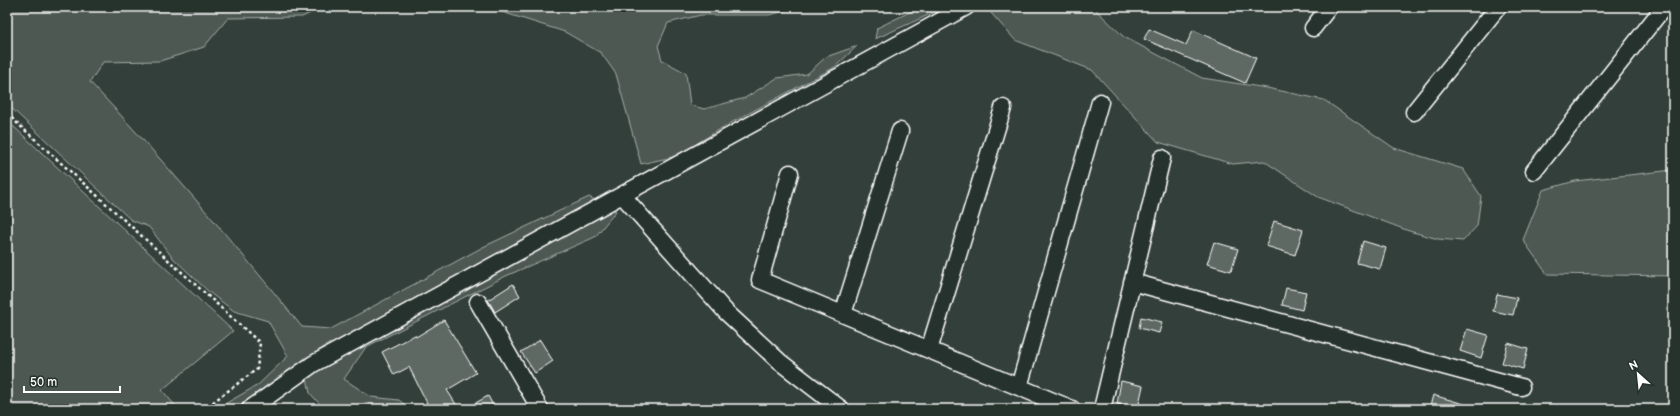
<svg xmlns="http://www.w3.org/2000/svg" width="1680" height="416" font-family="'Balsamiq Sans',sans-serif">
	<rect width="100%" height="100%" fill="#333f3a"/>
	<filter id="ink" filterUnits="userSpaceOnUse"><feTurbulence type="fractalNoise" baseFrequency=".025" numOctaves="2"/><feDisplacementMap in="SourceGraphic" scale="8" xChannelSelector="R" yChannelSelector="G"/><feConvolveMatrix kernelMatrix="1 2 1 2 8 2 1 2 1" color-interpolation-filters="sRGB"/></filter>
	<g filter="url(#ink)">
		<path fill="#4d5853" stroke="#a6aca9" d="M7,7H324L302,17L228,18L204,47L160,61L103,62L90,82C164,161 234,243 302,327L331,329L483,247L589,197L616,211L595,237L506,276L366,347L344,379L371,397L399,400L410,409H324L310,393L307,378L331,361L330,343L288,371L241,409H216L258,385L288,356L268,321L234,311L210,293L172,257L149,227L131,220L7,104Z
			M486,7H801L769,15H701L668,23L658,46L662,60L686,73L690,105L704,109L745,98L777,78L807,74L826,57L857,46L835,67L725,126L677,156L641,164L616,74L601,53L565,32Z
			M920,7H946L875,39L877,28Z
			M995,7H1093L1124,37L1202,78L1267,88L1324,100L1394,148L1463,169L1481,196L1477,226L1463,241L1438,239L1409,231L1318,197L1264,161L1233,164L1158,142L1092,70L1015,40L991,13Z
			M7,122L12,125L233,331L162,390L178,409H7Z
			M1673,170V276L1547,274L1523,240L1543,190L1575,181Z"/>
		<path fill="#5f6964" stroke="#fff" d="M1149,29L1186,45L1193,30L1256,58L1245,83L1144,39Z
			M1274,221L1303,230L1295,255L1266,246Z
			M1363,241L1386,248L1380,269L1357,263Z
			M1214,242L1238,249L1231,271L1207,264Z
			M513,284L520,296L495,312L488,300Z
			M1286,288L1306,292L1302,310L1282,305Z
			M1497,294L1517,298L1513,315L1493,311Z
			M1141,317L1162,322L1159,333L1139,328Z
			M444,320L476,373L447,390L459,409H418L427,403L409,367L394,375L382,352L415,335L416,337Z
			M1467,329L1488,335L1481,358L1460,351Z
			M540,340L553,361L535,373L521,352Z
			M1508,343L1528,349L1523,369L1502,363Z
			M1121,381L1143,386L1138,408L1117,404Z
			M1433,395L1471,406L1470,409H1429Z
			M488,396L495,409H465Z"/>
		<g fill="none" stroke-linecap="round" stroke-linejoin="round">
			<defs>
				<path id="minor" d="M1313,28L1329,7
					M1414,112L1498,7
					M1534,171L1664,7
					M790,173L760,280L1072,409
					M622,195L726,312L780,362L841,409
					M1132,282L1521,387
					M478,302L540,409
					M843,314L900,131
					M929,350L1003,108
					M1019,387L1100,102
					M250,409L313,364L966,7
					M1102,409L1162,158"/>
			</defs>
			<use href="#minor" stroke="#fff" stroke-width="19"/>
			<path stroke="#fff" stroke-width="2.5" stroke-dasharray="3 3" stroke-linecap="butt" d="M7,114L260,343L257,369L204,409"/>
			<use href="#minor" stroke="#26332d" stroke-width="16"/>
		</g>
	</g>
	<rect width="1680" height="416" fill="none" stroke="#26332d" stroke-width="24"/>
	<rect x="12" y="12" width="1656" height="392" fill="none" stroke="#fff" stroke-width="1.5" filter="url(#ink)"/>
	<g transform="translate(1638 374) rotate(333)" stroke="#26332d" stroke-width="3" paint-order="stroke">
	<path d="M0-3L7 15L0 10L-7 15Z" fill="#ffffff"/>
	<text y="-6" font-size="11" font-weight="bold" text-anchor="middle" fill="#ffffff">N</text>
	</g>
	<path d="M24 386v6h96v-6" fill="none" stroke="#ffffff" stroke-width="2"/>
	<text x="30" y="386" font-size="12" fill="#ffffff" stroke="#26332d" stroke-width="3" paint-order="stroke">50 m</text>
</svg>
